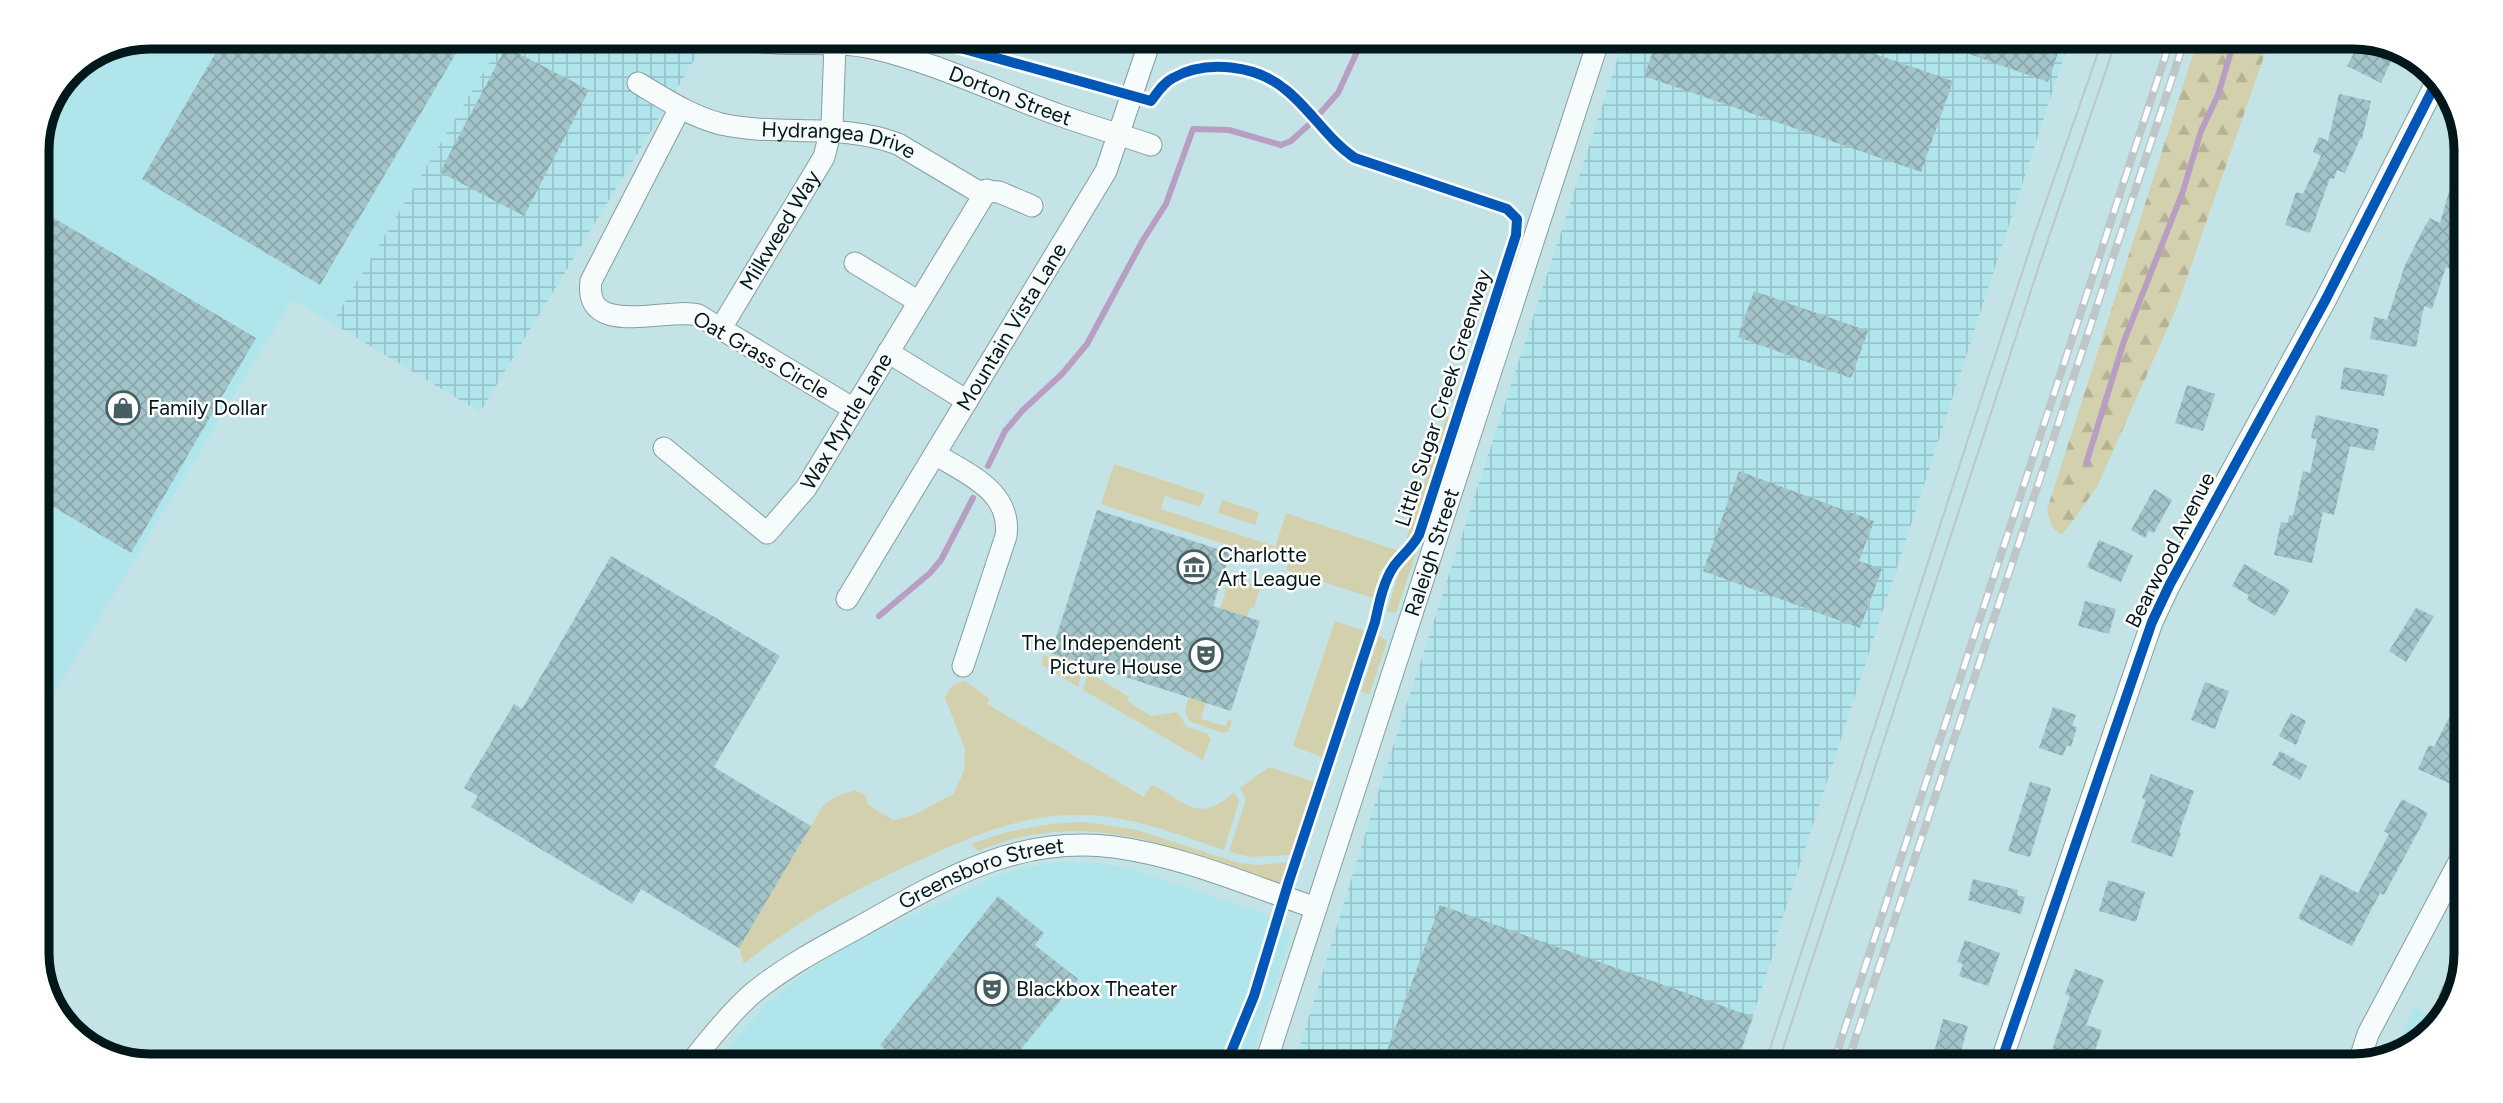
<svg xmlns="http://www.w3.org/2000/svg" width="2503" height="1103" font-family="Figtree,sans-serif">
	<defs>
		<pattern id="industrial-grid" width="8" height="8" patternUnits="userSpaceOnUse" patternTransform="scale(1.75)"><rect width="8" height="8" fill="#b1e5ec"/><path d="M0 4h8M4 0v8" fill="none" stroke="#97c4ca"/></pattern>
		<pattern id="forest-firs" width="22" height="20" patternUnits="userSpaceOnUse" patternTransform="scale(1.75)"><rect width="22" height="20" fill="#d3d1ad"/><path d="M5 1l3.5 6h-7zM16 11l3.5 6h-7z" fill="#b4b394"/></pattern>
		<pattern id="building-cross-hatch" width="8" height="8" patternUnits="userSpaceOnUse" patternTransform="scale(1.75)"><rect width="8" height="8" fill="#a2c3c8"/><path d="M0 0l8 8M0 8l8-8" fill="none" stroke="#8aa7ab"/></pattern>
	</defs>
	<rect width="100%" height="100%" fill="#c4e3e7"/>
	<path fill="#b1e5ec" d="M150,37L504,38L332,323L292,300L37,722V143L70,69Z
		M1061,862L1099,863L1129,868L1282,920L1289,929L1290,939L1250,1062L717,1060L767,1003L802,975L847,946L989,879L1021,868Z
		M2414,1007L2439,1020L2416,1047L2394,1054Z"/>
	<path fill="url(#industrial-grid)" d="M504,38L707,39L480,412L332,323Z
		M1623,42L2068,44L1775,941L1777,942L1737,1064L1295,1062L1382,780Z"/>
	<path fill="#d3d1ad" d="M1447,415L1458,427L1396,613L1387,611L1401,566L1388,562L1385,569L1382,568L1378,577L1382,578L1376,599L1286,570L1289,560L1273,554L1286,513L1402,552Z
		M1114,464L1205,494L1200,507L1165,496L1161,509L1274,546L1272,554L1263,551L1261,556L1101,504Z
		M1222,500L1259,512L1255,525L1218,513Z
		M1230,577L1260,587L1254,608L1250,607L1247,617L1220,608Z
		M1335,621L1365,631L1324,758L1293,746Z
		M1379,636L1387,641L1370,694L1361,692Z
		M1051,653L1084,663L1078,687L1042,665L1043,655L1049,657Z
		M1089,670L1096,672L1095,676L1129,697L1127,701L1151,716L1177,712L1187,727L1206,733L1211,739L1203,760L1083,690Z
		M965,681L989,698L987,704L1144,797L1150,787L1154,785C1188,805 1200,823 1234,792L1239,801L1224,850C1176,834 1130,815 1080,815C1024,814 977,834 927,857C862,885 799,919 744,964L739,948L823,806L835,797L855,790L866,796L868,805L893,820L914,815L953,794L964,771L965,749L945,698C949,688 953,682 965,681Z
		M1188,697L1206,702L1201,719L1225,726L1228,720L1232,721L1228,732L1222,733L1189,721L1185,711Z
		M1269,767L1315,782L1292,855L1251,857L1229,852L1246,799L1240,788Z
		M1084,822L1133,829L1239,863L1258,865L1289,862L1282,884C1174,849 1091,805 978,851L971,844C1008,830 1044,823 1084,822Z"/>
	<path fill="url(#forest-firs)" d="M2196,45H2268L2176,309L2098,485L2070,525L2061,535L2052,527L2047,510Z"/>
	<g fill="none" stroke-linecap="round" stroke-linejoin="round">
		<path stroke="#b99ec3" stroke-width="6" d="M2086,464L2124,341L2183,191L2201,131L2218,95L2233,45
			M988,466L1005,431L1023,410L1062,374L1087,344L1143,240L1166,204L1193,129L1229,130L1281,145L1291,141L1313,121L1338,93L1362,41
			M879,616L930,573L941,560L973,498"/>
	</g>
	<path fill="url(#building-cross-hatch)" d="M225,37L465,38L320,285L142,179Z
		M1656,43H1843L1953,81L1921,172L1644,76Z
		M1947,44H2061L2048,82L1946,46Z
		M2358,45H2369L2393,57L2381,83L2347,66Z
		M506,47L589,90L524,216L440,172Z
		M2339,94L2371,101L2362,139H2360L2345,173L2337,170L2334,179L2330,178L2310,233L2285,225L2296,192L2303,194L2321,156L2313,152L2319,137L2328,141Z
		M2461,150H2466L2465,246L2453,270L2446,267L2432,309L2424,306L2416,347L2370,339L2374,317L2387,320L2405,265L2425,226L2430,218L2440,223Z
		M37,208L256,338L131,553L37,497Z
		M1754,291L1868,331L1851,378L1738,337Z
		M2344,367L2388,375L2384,396L2340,389Z
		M2187,385L2215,394L2203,431L2175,423Z
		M2316,415L2379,429L2374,451L2350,446L2334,515L2323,512L2312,563L2274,555L2281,522L2288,523L2289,515L2293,516L2303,471L2310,473L2317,439L2311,438Z
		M1739,471L1874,521L1859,561L1882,569L1860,628L1703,571Z
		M2154,489L2172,500L2154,533L2149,531L2145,538L2131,530Z
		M1097,510L1230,553L1213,606L1260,621L1231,711L1051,653Z
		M2099,540L2133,555L2121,582L2087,567Z
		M611,556L780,656L714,767L811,826L739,948L641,889L632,904L471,807L478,796L464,788L514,704L522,709Z
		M2244,564L2290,590L2275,616L2247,600L2249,595L2232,586Z
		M2085,601L2116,609L2109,634L2078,626Z
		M2416,608L2434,616L2406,662L2389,651Z
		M2205,682L2229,691L2215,729L2191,720Z
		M2461,694L2460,777L2455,786L2418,769L2429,745L2434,747Z
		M2053,707L2076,715L2072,726L2077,727L2071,747L2067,745L2063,756L2039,748Z
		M2291,713L2306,721L2296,745L2279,736Z
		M2280,751L2307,766L2300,780L2272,765Z
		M2151,774L2194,791L2179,832L2181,833L2172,857L2131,842L2146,800L2142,798Z
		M2030,782L2051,788L2030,857L2008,851Z
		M2402,799L2428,813L2384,895L2380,893L2352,946L2298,918L2321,874L2358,893L2389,834L2384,831Z
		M1973,879L2018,890L2017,895L2025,897L2021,914L1968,900Z
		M2108,880L2145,892L2136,922L2099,911Z
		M998,896L1044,933L1035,945L1078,979L1013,1059L1006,1054L1000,1061H900L880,1045Z
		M1440,905L1753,1017L1736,1064L1383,1062Z
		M1965,940L2000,953L1988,986L1959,976L1963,964L1957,962Z
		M2075,969L2104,980L2086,1025L2102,1030L2090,1065H2047L2070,996L2065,994Z
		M2445,981L2458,987V997L2453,1003L2438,996Z
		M1943,1019L1968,1026L1958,1062L1933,1056Z"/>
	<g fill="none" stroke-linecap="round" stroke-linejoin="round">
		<defs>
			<g id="street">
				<path id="s1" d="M743,39C786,48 830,39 872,48C937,63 997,93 1059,115C1090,126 1121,135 1151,145"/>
				<path id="s2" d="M638,83C665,99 690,116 721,124C779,137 841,122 898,144L977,191L999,192L1032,206"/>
				<path d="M680,108L591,281C583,339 666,307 698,315L854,409"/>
				<path d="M855,263L919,302"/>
				<path id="s3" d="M721,328L824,157L832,125L835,45"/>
				<path d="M888,352L967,401"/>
				<path id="s4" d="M664,448L767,533L806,488L987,190"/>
				<path d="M935,454C967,474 1012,491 1006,536L963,666"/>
				<path id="s5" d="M847,599L1106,171L1150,41"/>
				<path id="s6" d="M693,1060C711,1037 731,1012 753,993C786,966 824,946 861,926C943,880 1015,835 1114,847C1183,856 1251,886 1316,908"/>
				<path id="s7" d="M1266,1062L1598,42"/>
				<path d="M2000,1065L2152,622L2170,584L2326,299L2438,79"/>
				<path d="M2358,1065L2368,1034L2459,862"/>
			</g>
		</defs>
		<use href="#street" stroke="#869ea1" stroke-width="23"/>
		<use href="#street" stroke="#f6fbfb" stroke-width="21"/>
		<path stroke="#bdc6c8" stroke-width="2" d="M1765,1064L2035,233L2101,44
			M1778,1064L2040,263L2115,44"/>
		<defs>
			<path id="rail" d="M1833,1064L2169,45
				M1847,1064L2183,45"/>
		</defs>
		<use href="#rail" stroke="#bdc6c8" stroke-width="8"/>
		<use href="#rail" stroke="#fff" stroke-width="5" stroke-dasharray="16" stroke-linecap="butt"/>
		<defs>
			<path id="cycleway" d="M932,40L1151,101C1158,92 1163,83 1173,78C1206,59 1257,65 1286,90C1311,110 1328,140 1355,158L1507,209L1517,219L1516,235L1419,535C1412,548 1402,555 1394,566C1383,582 1379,604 1375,622L1289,881L1254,996L1227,1062
				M2000,1065L2152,622L2170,584L2326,299L2438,79"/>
		</defs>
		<use href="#cycleway" stroke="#fff" stroke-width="15"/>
		<use href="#cycleway" stroke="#0057b8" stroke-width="10"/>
	</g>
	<defs>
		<symbol id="shop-ring" viewBox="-11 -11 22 22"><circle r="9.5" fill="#fff" stroke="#465e62" stroke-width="1.5"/><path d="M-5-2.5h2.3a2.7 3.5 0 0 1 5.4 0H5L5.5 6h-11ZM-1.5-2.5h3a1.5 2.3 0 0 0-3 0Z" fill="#465e62"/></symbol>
		<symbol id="museum-ring" viewBox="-11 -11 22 22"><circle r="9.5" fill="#fff" stroke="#465e62" stroke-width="1.5"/><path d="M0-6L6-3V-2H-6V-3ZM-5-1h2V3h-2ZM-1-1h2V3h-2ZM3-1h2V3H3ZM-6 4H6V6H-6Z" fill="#465e62"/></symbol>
		<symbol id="theatre-ring" viewBox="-11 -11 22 22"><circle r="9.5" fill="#fff" stroke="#465e62" stroke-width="1.5"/><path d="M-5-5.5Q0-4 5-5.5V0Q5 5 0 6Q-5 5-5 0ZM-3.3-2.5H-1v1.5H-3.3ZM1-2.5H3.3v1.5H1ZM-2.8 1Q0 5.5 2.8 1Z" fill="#465e62"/></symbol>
	</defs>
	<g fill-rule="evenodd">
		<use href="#shop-ring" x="104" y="389" width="38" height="38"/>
		<use href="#museum-ring" x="1175" y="548" width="38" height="38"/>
		<use href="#theatre-ring" x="1187" y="636" width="38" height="38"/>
		<use href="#theatre-ring" x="973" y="970" width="38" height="38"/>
	</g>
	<g text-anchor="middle" stroke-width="5" stroke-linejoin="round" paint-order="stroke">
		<g font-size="21" fill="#02171a" stroke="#fff">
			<text dy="7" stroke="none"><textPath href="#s1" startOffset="276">Dorton Street</textPath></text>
			<text dy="7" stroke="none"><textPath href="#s2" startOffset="212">Hydrangea Drive</textPath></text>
			<text dy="7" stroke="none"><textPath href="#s3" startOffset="114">Milkweed Way</textPath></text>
			<text dy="7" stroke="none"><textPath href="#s5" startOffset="318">Mountain Vista Lane</textPath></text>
			<text transform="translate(761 355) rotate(30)" y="7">Oat Grass Circle</text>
			<text transform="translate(1443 398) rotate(-72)" y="7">Little Sugar Creek Greenway</text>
			<text dy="7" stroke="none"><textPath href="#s4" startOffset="271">Wax Myrtle Lane</textPath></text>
			<text transform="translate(2170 550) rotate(-63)" y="7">Bearwood Avenue</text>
			<text dy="7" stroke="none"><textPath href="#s7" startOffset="536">Raleigh Street</textPath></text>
			<text dy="7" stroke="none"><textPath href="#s6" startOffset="350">Greensboro Street</textPath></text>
		</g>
		<g font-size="21" fill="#02171a" stroke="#fff" text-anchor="start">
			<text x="148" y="415">Family Dollar</text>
			<text x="1218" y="562">Charlotte<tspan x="1218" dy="24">Art League</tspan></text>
			<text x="1182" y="650" text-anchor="end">The Independent<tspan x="1182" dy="24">Picture House</tspan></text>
			<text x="1016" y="996">Blackbox Theater</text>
		</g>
	</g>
	<path d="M0 0H2503V1103H0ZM150 49H2353A101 101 0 0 1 2454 150V953A101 101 0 0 1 2353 1054H150A101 101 0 0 1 49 953V150A101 101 0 0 1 150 49Z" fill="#fff" fill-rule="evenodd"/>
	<path fill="none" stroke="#02171a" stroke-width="9" d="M150 49H2353A101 101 0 0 1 2454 150V953A101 101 0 0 1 2353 1054H150A101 101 0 0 1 49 953V150A101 101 0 0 1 150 49Z"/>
</svg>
